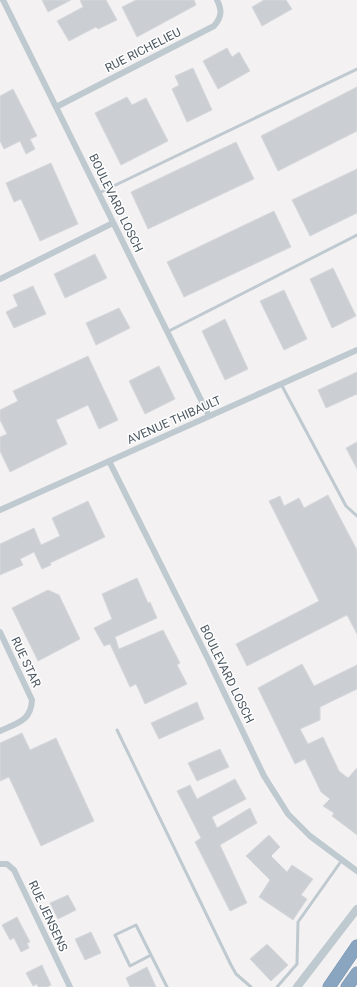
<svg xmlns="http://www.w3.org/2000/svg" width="357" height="987" font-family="Roboto,sans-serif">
	<rect width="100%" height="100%" fill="#f3f1f1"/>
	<path fill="#cbced3" stroke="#d5d8dc" d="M42,0H71L48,12Z
		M80,0H106L117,20L98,29L96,27L69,41L57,21L83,7Z
		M136,0H194L196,5L137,37L122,7Z
		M264,0H286L292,9L262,26L252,7Z
		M227,48L232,57L239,52L250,71L218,89L203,61Z
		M193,68L212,110L187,122L172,89L179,85L175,76Z
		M357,87V131L278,171L261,136Z
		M13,89L37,136L30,139L35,149L26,154L20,141L4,149L0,141V96Z
		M127,97L132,105L146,98L168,141L121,165L95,113Z
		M236,142L254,179L148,229L131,192Z
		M51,163L78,224L40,241L21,199L14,202L6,183Z
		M357,169V213L310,236L292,200Z
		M274,211L291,247L184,297L167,262Z
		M95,254L107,278L65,298L54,274Z
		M333,268L356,316L332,328L310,279Z
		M33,286L46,314L14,328L6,312L18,306L13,295Z
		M284,290L307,339L284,350L260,301Z
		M119,308L130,328L96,345L86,323Z
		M225,319L248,369L225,380L202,331Z
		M88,356L118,420L99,429L88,405L73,412L56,420L67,444L10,472L0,451V437L7,434L0,420V410L18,401L13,391Z
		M159,366L175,399L145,414L129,381Z
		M357,372V394L326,408L318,390Z
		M357,442V469L346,448Z
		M328,495L357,550V634L347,615L247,666L236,644L319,601L269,501L280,496L284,506L299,498L304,508Z
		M88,501L105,537L50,563L51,565L42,569L34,552L20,559L23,565L0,575V544L34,528L41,545L60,536L52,518Z
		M137,578L148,603L150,602L157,618L115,637L119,649L163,630L180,663L177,665L187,684L145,704L136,684L130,687L110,644L104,646L94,628L112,619L102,594Z
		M48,590L59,595L80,639L38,661L12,608Z
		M302,664L314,686L357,665V689L320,707V720L300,729L308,744L323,737L339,771L348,778L357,768V835L332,816L334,813L323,806L330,799L321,792L305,759L295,764L258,688Z
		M197,702L204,719L159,739L151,723Z
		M22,733L30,750L56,738L94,821L41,846L9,777L0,781V743Z
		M220,749L229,767L197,781L188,763Z
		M235,779L246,799L212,817L217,828L250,808L257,823L220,845L247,903L230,911L195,842L201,838L177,791L190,785L197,799Z
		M269,835L280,847L271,856L287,872L292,865L313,879L301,895L307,899L293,920L259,897L270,880L246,856Z
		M68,895L76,910L58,919L50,903Z
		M17,917L30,942L27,943L29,948L21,952L14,938L10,940L2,925Z
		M91,932L101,953L85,960L75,939Z
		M267,944L288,965L271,981L250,959Z
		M42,965L51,985L47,987H38L37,984L33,986L26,973Z
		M147,967L156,987H130L126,978Z"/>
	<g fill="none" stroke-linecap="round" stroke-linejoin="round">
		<defs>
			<path id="motorway" d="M329,987L357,946
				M347,987L357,973"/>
		</defs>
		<use href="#motorway" stroke="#7590ab" stroke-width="13"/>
		<path stroke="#bfc9d0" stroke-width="3" d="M99,193L357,69
			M167,332L357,235
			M281,384L346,506L357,516
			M117,730L231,965L236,974L251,987
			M151,955L130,966L115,935L136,925L167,987
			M277,987L297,964L298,922L342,860"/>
		<path stroke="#bfc9d0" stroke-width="6" d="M3,0L209,416
			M56,107L214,26C222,17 222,10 217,0
			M0,279L113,223
			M109,461L207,657L264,776L288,814L310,836L357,871
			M0,510L357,350
			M0,632L32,700C31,721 17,723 0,731
			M0,864H7L14,870L70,987"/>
		<path stroke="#bfc9d0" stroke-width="8" d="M297,987L357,909"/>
		<use href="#motorway" stroke="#8aa5bf" stroke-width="12"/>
	</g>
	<g text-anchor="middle" stroke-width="3" stroke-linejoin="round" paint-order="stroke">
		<g font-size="12" fill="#49555f" stroke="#fff">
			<text transform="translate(143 50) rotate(-27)" y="4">RUE RICHELIEU</text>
			<text transform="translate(116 203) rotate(64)" y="4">BOULEVARD LOSCH</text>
			<text transform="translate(174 420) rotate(-24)" y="4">AVENUE THIBAULT</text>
			<text transform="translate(26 662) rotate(65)" y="4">RUE STAR</text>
			<text transform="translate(227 674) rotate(64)" y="4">BOULEVARD LOSCH</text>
			<text transform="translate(48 916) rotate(65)" y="4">RUE JENSENS</text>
		</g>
	</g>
</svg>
